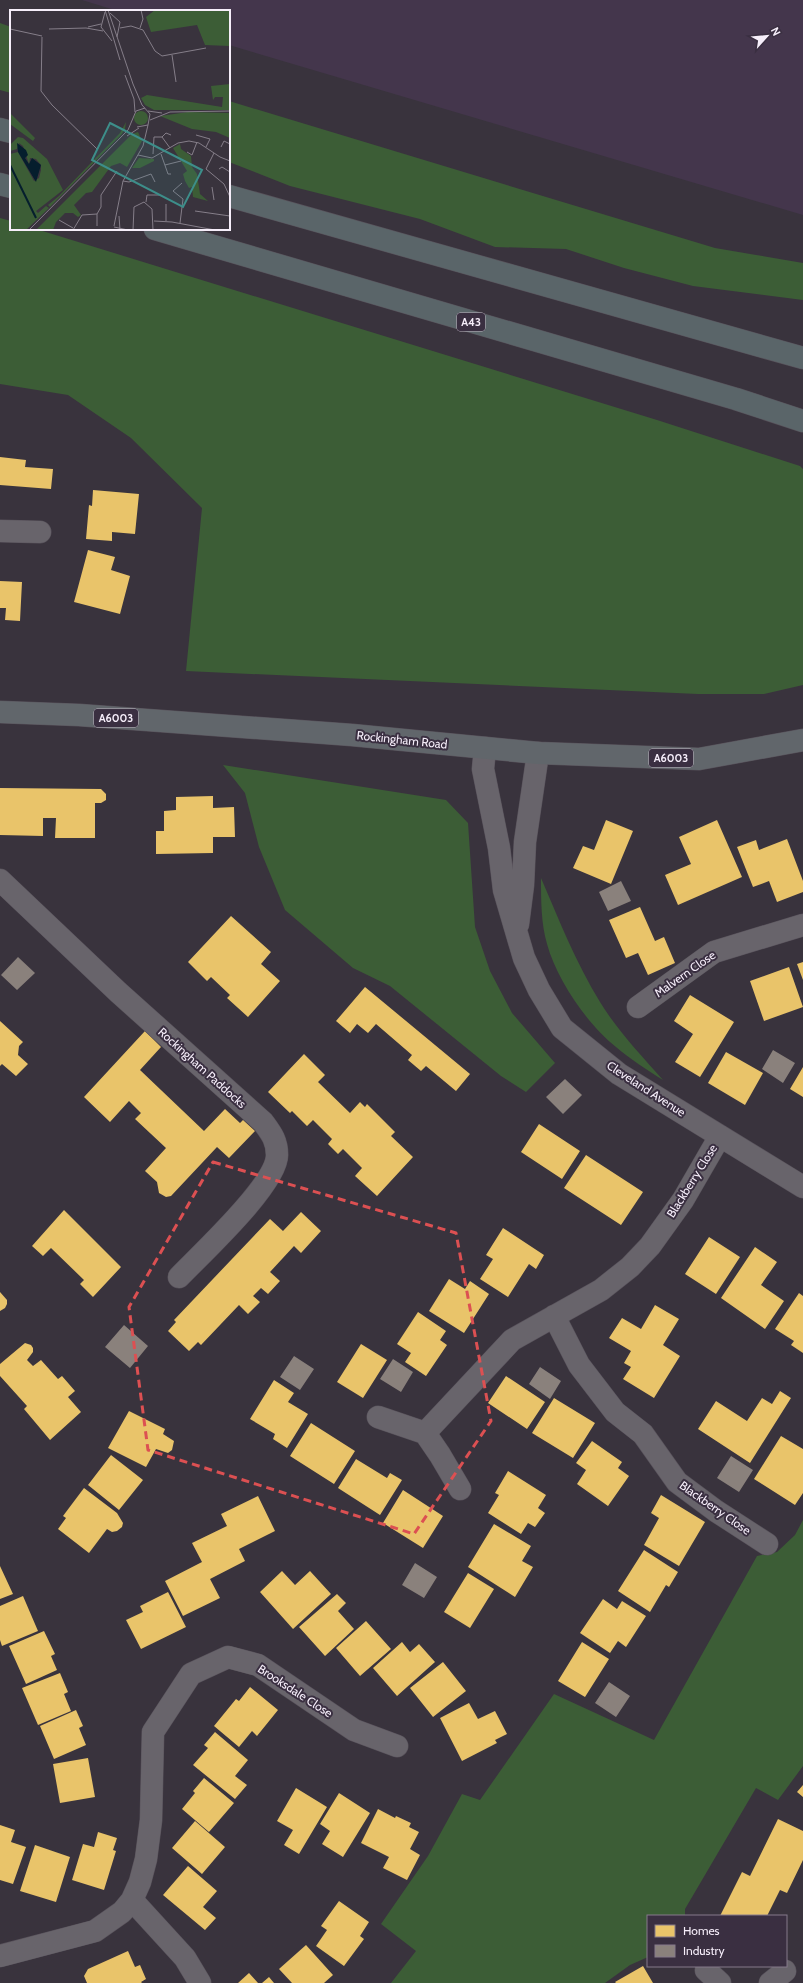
<svg xmlns="http://www.w3.org/2000/svg" width="803" height="1983" font-family="Cabin,sans-serif">
	<rect width="100%" height="100%" fill="#39333d"/>
	<path fill="#44364c" d="M82,0H803V215L229,45V11H118Z"/>
	<path fill="#3c5d36" d="M0,23L11,27V93L0,90Z
		M229,101L715,248L803,263V300L693,286L624,268L566,249L495,247L420,219L290,186L229,162Z
		M0,218L11,221V229H36L657,420L800,466L803,469V685L764,694H698L186,671L202,508L131,438L68,395L0,384Z
		M223,765L446,800L468,823L475,927L490,971L512,1013L555,1063L526,1092L501,1076L390,986L353,968L285,910L259,847L245,793Z
		M541,878C559,920 576,963 600,1002C617,1030 641,1055 663,1080C647,1070 630,1059 616,1047C587,1024 557,980 547,944C541,923 541,900 541,878Z
		M803,1520V1766L778,1800L756,1788L685,1909V1916H648V1957L630,1965L605,1983H391L416,1951L381,1924L428,1856L462,1794L480,1800L554,1694L654,1740L757,1556L777,1552L795,1535Z"/>
	<path fill="#e9c46a" d="M0,457L26,460L25,467L53,469L51,489L0,485Z
		M93,490L139,494L135,534L112,532V541L86,539L89,505L92,506Z
		M88,550L115,557L111,570L130,576L120,614L74,602Z
		M0,581L22,582L20,621L5,620L6,608H0Z
		M0,788L101,789L106,794V800L101,803H95V838H55L56,818H43V836L0,835Z
		M213,796V808L234,807L235,837H213V853L156,854V831H164V811L176,810V797Z
		M606,820L633,831L611,884L573,868L583,846L594,850Z
		M717,820L742,877L678,905L665,875L691,864L679,837Z
		M787,839L803,881V892L777,902L769,881L753,887L737,847L756,840L759,850Z
		M640,907L655,941L664,937L675,963L648,975L638,953L626,958L609,920Z
		M231,916L271,952L261,964L280,981L248,1017L227,998L230,995L211,977L207,981L188,962Z
		M803,962V980L797,964Z
		M789,967L803,1007L764,1021L750,981Z
		M365,987L470,1074L456,1091L426,1066L421,1071L408,1060L412,1055L376,1024L368,1033L357,1024L350,1033L336,1021Z
		M690,995L734,1022L700,1077L675,1062L693,1034L674,1021Z
		M0,1021L23,1042L19,1046L18,1055L28,1064L16,1076L2,1064L0,1066Z
		M145,1031L161,1047L140,1070L204,1131L225,1109L240,1123L243,1120L255,1131L229,1158L217,1147L171,1196L166,1197L159,1193L157,1182L145,1171L166,1148L135,1119L141,1113L129,1101L110,1122L84,1097Z
		M726,1052L763,1073L745,1105L708,1083Z
		M304,1054L325,1075L318,1082L350,1113L360,1102L365,1107L367,1104L395,1132L391,1136L413,1157L377,1196L355,1176L362,1168L343,1149L338,1154L328,1144L332,1139L313,1120L307,1126L292,1111L290,1113L268,1092Z
		M803,1067V1097L790,1089Z
		M539,1124L580,1151L562,1179L521,1152Z
		M586,1155L643,1192L621,1225L564,1188Z
		M64,1210L121,1267L93,1297L80,1284L84,1280L51,1248L43,1256L32,1246Z
		M301,1212L321,1231L301,1253L294,1246L270,1272L280,1281L268,1294L261,1288L253,1296L260,1302L248,1314L239,1305L201,1345L198,1342L189,1351L168,1331L176,1322L174,1320L270,1219L283,1231Z
		M503,1228L544,1255L536,1269L529,1264L508,1297L480,1279L493,1259L486,1255Z
		M709,1237L740,1257L716,1294L685,1274Z
		M755,1247L777,1262L761,1285L784,1301L765,1329L721,1298Z
		M449,1279L465,1289L470,1281L489,1294L464,1333L429,1311Z
		M0,1292L7,1300V1304L5,1308L0,1311Z
		M799,1293L803,1296V1353L791,1345L794,1341L775,1329Z
		M655,1305L679,1319L663,1345L680,1356L654,1398L623,1379L631,1367L624,1363L631,1351L609,1338L622,1318L641,1329Z
		M418,1312L446,1331L440,1340L447,1345L426,1376L405,1362L411,1353L397,1344Z
		M25,1343L31,1345L33,1348V1352L27,1360L33,1366L41,1360L58,1379L62,1376L75,1391L68,1397L81,1412L50,1440L24,1409L27,1406L0,1376V1364Z
		M361,1344L387,1360L363,1398L337,1382Z
		M506,1376L545,1402L527,1429L488,1403Z
		M274,1380L294,1393L288,1402L308,1414L287,1448L273,1439L275,1434L250,1419Z
		M780,1391L791,1398L750,1463L698,1429L716,1401L747,1421L762,1398L772,1404Z
		M554,1398L595,1423L573,1458L532,1433Z
		M129,1411L165,1429L163,1434L174,1441L172,1450L168,1453L156,1449L146,1467L108,1448Z
		M311,1423L355,1451L334,1484L290,1456Z
		M781,1436L803,1449V1493L795,1505L754,1479Z
		M592,1441L622,1462L618,1468L629,1476L608,1506L577,1484L586,1470L576,1463Z
		M111,1455L143,1480L119,1510L88,1485Z
		M356,1459L387,1478L390,1473L402,1480L380,1515L338,1488Z
		M508,1471L546,1495L538,1508L545,1513L535,1527L528,1523L521,1534L488,1513L499,1495L495,1493Z
		M84,1488L117,1513L123,1523L122,1527L117,1531L112,1532L107,1529L89,1553L58,1529L66,1518L63,1516Z
		M403,1490L443,1516L423,1548L383,1523Z
		M661,1495L705,1522L679,1566L644,1545L659,1518L651,1513Z
		M258,1496L275,1531L239,1549L245,1561L210,1579L220,1598L183,1616L165,1581L202,1562L192,1543L227,1526L221,1514Z
		M494,1524L531,1546L522,1561L533,1567L515,1597L468,1567Z
		M644,1550L678,1572L669,1587L666,1585L650,1612L618,1591Z
		M0,1566L13,1594L0,1599Z
		M282,1571L295,1585L310,1571L331,1594L293,1629L260,1592Z
		M468,1573L494,1589L470,1628L444,1612Z
		M168,1592L186,1627L141,1649L126,1620L143,1612L140,1606Z
		M337,1594L346,1603L338,1611L354,1629L325,1656L299,1627Z
		M23,1596L38,1631L2,1646L0,1640V1606Z
		M603,1599L617,1609L622,1601L646,1616L626,1647L618,1641L610,1653L580,1633Z
		M366,1621L391,1649L360,1676L336,1648Z
		M44,1631L55,1654L51,1656L57,1670L26,1684L9,1646Z
		M402,1642L410,1652L419,1644L435,1662L397,1696L373,1668Z
		M582,1642L609,1659L585,1697L558,1681Z
		M443,1662L466,1691L433,1717L410,1688Z
		M60,1673L68,1692L64,1694L71,1711L38,1725L22,1688Z
		M250,1687L278,1710L257,1736L252,1731L239,1747L214,1726L236,1699L239,1701Z
		M469,1703L478,1719L495,1711L507,1734L495,1740L497,1743L462,1761L440,1718Z
		M76,1710L83,1726L79,1728L86,1745L54,1759L40,1726Z
		M215,1732L248,1760L235,1776L247,1785L235,1799L193,1765L208,1748L204,1745Z
		M88,1758L95,1797L60,1803L53,1764Z
		M204,1778L234,1803L209,1832L182,1809L195,1793L193,1791Z
		M803,1785V1797L797,1792Z
		M296,1788L327,1807L299,1854L284,1845L293,1830L277,1821Z
		M339,1793L370,1813L343,1857L322,1844L330,1831L320,1824Z
		M378,1809L395,1818L396,1816L411,1823L409,1827L419,1832L410,1849L420,1855L407,1880L383,1868L389,1857L361,1843Z
		M778,1819L803,1831V1860L787,1893L780,1890L767,1916H720L742,1872L750,1876Z
		M195,1821L225,1847L202,1874L172,1848Z
		M0,1825L15,1830L11,1842L26,1847L13,1884L0,1880Z
		M98,1832L117,1838L113,1850L116,1851L104,1890L72,1880L83,1844L94,1847Z
		M35,1845L70,1857L56,1902L20,1891Z
		M188,1866L217,1891L203,1907L216,1918L205,1930L163,1895Z
		M339,1901L369,1922L360,1936L364,1939L344,1966L316,1946L327,1930L321,1926Z
		M306,1945L333,1975L324,1983H292L279,1969Z
		M128,1951L135,1967L140,1965L146,1979L141,1982L142,1983H87L84,1976L88,1969Z
		M643,1966L653,1983H616L615,1982Z
		M249,1973L258,1983H238Z
		M269,1977L274,1983H262Z"/>
	<path fill="#8a817c" d="M621,881L631,901L608,911L599,892Z
		M18,957L35,973L17,990L1,975Z
		M773,1050L795,1063L783,1083L762,1069Z
		M565,1079L582,1095L563,1114L546,1097Z
		M124,1325L148,1346L130,1368L105,1347Z
		M294,1356L314,1369L300,1390L280,1377Z
		M393,1359L413,1372L401,1392L380,1379Z
		M540,1367L561,1381L550,1399L529,1384Z
		M731,1456L753,1470L739,1492L717,1478Z
		M415,1563L437,1577L424,1598L402,1585Z
		M609,1682L630,1696L616,1717L595,1703Z"/>
	<g fill="none" stroke-linecap="round" stroke-linejoin="round">
		<defs>
			<path id="minor" d="M0,531L40,532
				M485,748L483,769L499,848L504,890L524,958L539,990L562,1028L619,1074L803,1187
				M0,880L118,992L263,1122C271,1133 277,1140 277,1155C277,1184 201,1254 179,1277
				M518,924L523,885L525,842L538,753
				M638,1007L714,952L803,925
				M554,1316L579,1365L615,1412L643,1434L677,1482L716,1511L767,1544
				M378,1417L425,1433
				M460,1489L440,1455L425,1433L512,1340L601,1290L630,1267L650,1246L683,1200L720,1136
				M132,1900L185,1958L200,1983
				M0,1956L95,1931L122,1912L132,1900L140,1882L146,1859L151,1820L153,1732L191,1674L228,1657L258,1665L354,1730L397,1746
				M706,1970L720,1983
				M770,1983L785,1971"/>
			<path id="major" d="M0,712L79,715L352,735L538,753L699,759L803,740"/>
			<path id="highway" d="M0,129L11,132
				M0,184L11,187
				M229,196L803,358
				M155,229L736,399L803,421"/>
		</defs>
		<use href="#minor" stroke="#58525b" stroke-width="23"/>
		<use href="#major" stroke="#58525b" stroke-width="23"/>
		<use href="#highway" stroke="#58525b" stroke-width="23"/>
		<use href="#minor" stroke="#68646b" stroke-width="22"/>
		<use href="#major" stroke="#61666b" stroke-width="22"/>
		<use href="#highway" stroke="#5a6569" stroke-width="22"/>
	</g>
	<path fill="none" stroke="#dc5052" stroke-width="3" stroke-dasharray="8 5" stroke-linejoin="round" d="M213,1162L456,1233L491,1421L414,1534L148,1450L129,1307Z"/>
	<g text-anchor="middle" stroke-width="4" stroke-linejoin="round" paint-order="stroke">
		<g fill="#3a2f41" stroke="#beb5c2" stroke-width="1">
			<rect x="457" y="313" width="28" height="18" rx="3"/>
			<rect x="94" y="709" width="44" height="18" rx="3"/>
			<rect x="649" y="749" width="44" height="18" rx="3"/>
		</g>
		<g font-size="11" font-weight="bold" fill="#f6eefa">
			<text x="471" y="326">A43</text>
			<text x="116" y="722">A6003</text>
			<text x="671" y="762">A6003</text>
		</g>
		<g font-size="12" fill="#f6eefa" stroke="#3a2f41">
			<text transform="translate(402 740) rotate(6)" y="4">Rockingham Road</text>
			<text transform="translate(685 974) rotate(-35)" y="4">Malvern Close</text>
			<text transform="translate(202 1068) rotate(42)" y="4">Rockingham Paddocks</text>
			<text transform="translate(646 1089) rotate(33)" y="4">Cleveland Avenue</text>
			<text transform="translate(692 1181) rotate(-58)" y="4">Blackberry Close</text>
			<text transform="translate(715 1508) rotate(35)" y="4">Blackberry Close</text>
			<text transform="translate(295 1691) rotate(33)" y="4">Brooksdale Close</text>
		</g>
	</g>
	<g transform="translate(10 10)">
		<rect width="220" height="220" fill="#39333d"/>
		<path d="M145,0H220V41L219,36L195,35L187,15L141,22L136,7ZM220,74V100H144L135,95L131,88L137,85L212,97L213,87H205L203,90L201,76ZM124 108a7 7 0 1 1 14 0a7 7 0 1 1-14 0ZM178,102L220,103V128L206,122L182,119L150,106ZM0,103L25,128L23,131L0,114ZM116,112L115,119L111,125L40,197L38,195L49,186L110,123ZM128,122L132,131L117,157L110,153L101,156L82,182L76,183L64,195L71,205L68,207L63,203H55L46,212L43,220H26L122,124ZM8,127L13,128L37,149L53,180L26,201L28,203L36,196L39,198L16,220H0V144L8,142L24,171L29,168L31,160V155L26,149L20,148L19,154L13,136L9,133L7,139L0,141V135ZM170,134L171,139L181,146L182,157L187,164L190,184L198,191L183,187L182,177L179,178L175,171L173,164L177,161L163,138ZM129,148L144,149V151L130,158H122Z" fill="#3c5d36"/>
		<path d="M7,133L16,140L18,145L15,148L19,154L22,148L31,155L26,172L8,142Z" fill="#051e2d"/>
		<path fill="none" stroke="#051e2d" stroke-width="2" d="M0,155L26,208"/>
		<path fill="none" stroke="#857e89" stroke-width="1" d="M95,0L110,50M98,0L123,74L132,95L140,104L138,115L127,117M95,2L91,17L102,31M100,3L110,12L107,27M78,17L91,14M110,18L121,16L133,20L145,41L152,46L196,38M130,18L133,9L131,0M0,19L32,26M39,19L76,18L93,21M32,27L31,81L42,95L87,139L84,136M162,45L166,72M115,65L124,89L125,102M138,101L152,103M140,110L160,102L220,101M186,125L200,129L196,137M117,126L129,118M152,127L160,138M211,137L214,131L220,134M177,142L182,145L187,132M204,143L196,159L214,174L220,187M143,144L144,127H152L156,123L161,125M151,144L158,164H161M128,145L142,148L168,133L179,131L189,133L210,147L220,151M155,155L171,151M209,159L212,157L220,162M113,171L119,172L141,164L145,172M202,177L204,190M136,192L137,185H150M156,194V211M185,201L220,206M109,206L110,220M49,210L63,218M144,211L162,212L205,220M170,213L173,189L163,181L172,173M87,216V204L91,197V185L107,161M104,216L113,171L133,136L138,115M104,217L118,220M19,220L118,120L126,101L135,98M63,220L72,205L87,204M123,220L124,197L134,192L142,199L143,220"/>
		<path fill="#3d8e8a" fill-opacity="0.15" stroke="#3d8e8a" stroke-width="2" d="M100,113L192,160L173,197L82,150Z"/>
		<rect width="220" height="220" fill="none" stroke="#f6eefa" stroke-width="2"/>
	</g>
	<rect x="647" y="1915" width="140" height="52" fill="#3a2f41" stroke="#857b8b"/>
	<rect x="655" y="1925" width="20" height="12" fill="#e9c46a" stroke="#857b8b"/>
	<text x="683" y="1935" font-size="12" fill="#f6eefa">Homes</text>
	<rect x="655" y="1945" width="20" height="12" fill="#8a817c" stroke="#857b8b"/>
	<text x="683" y="1955" font-size="12" fill="#f6eefa">Industry</text>
	<g transform="translate(767 36) rotate(63)" stroke="#3a2f41" stroke-width="3" paint-order="stroke">
	<path d="M0-3L7 15L0 10L-7 15Z" fill="#f6eefa"/>
	<text y="-6" font-size="11" font-weight="bold" text-anchor="middle" fill="#f6eefa">N</text>
	</g>
</svg>
